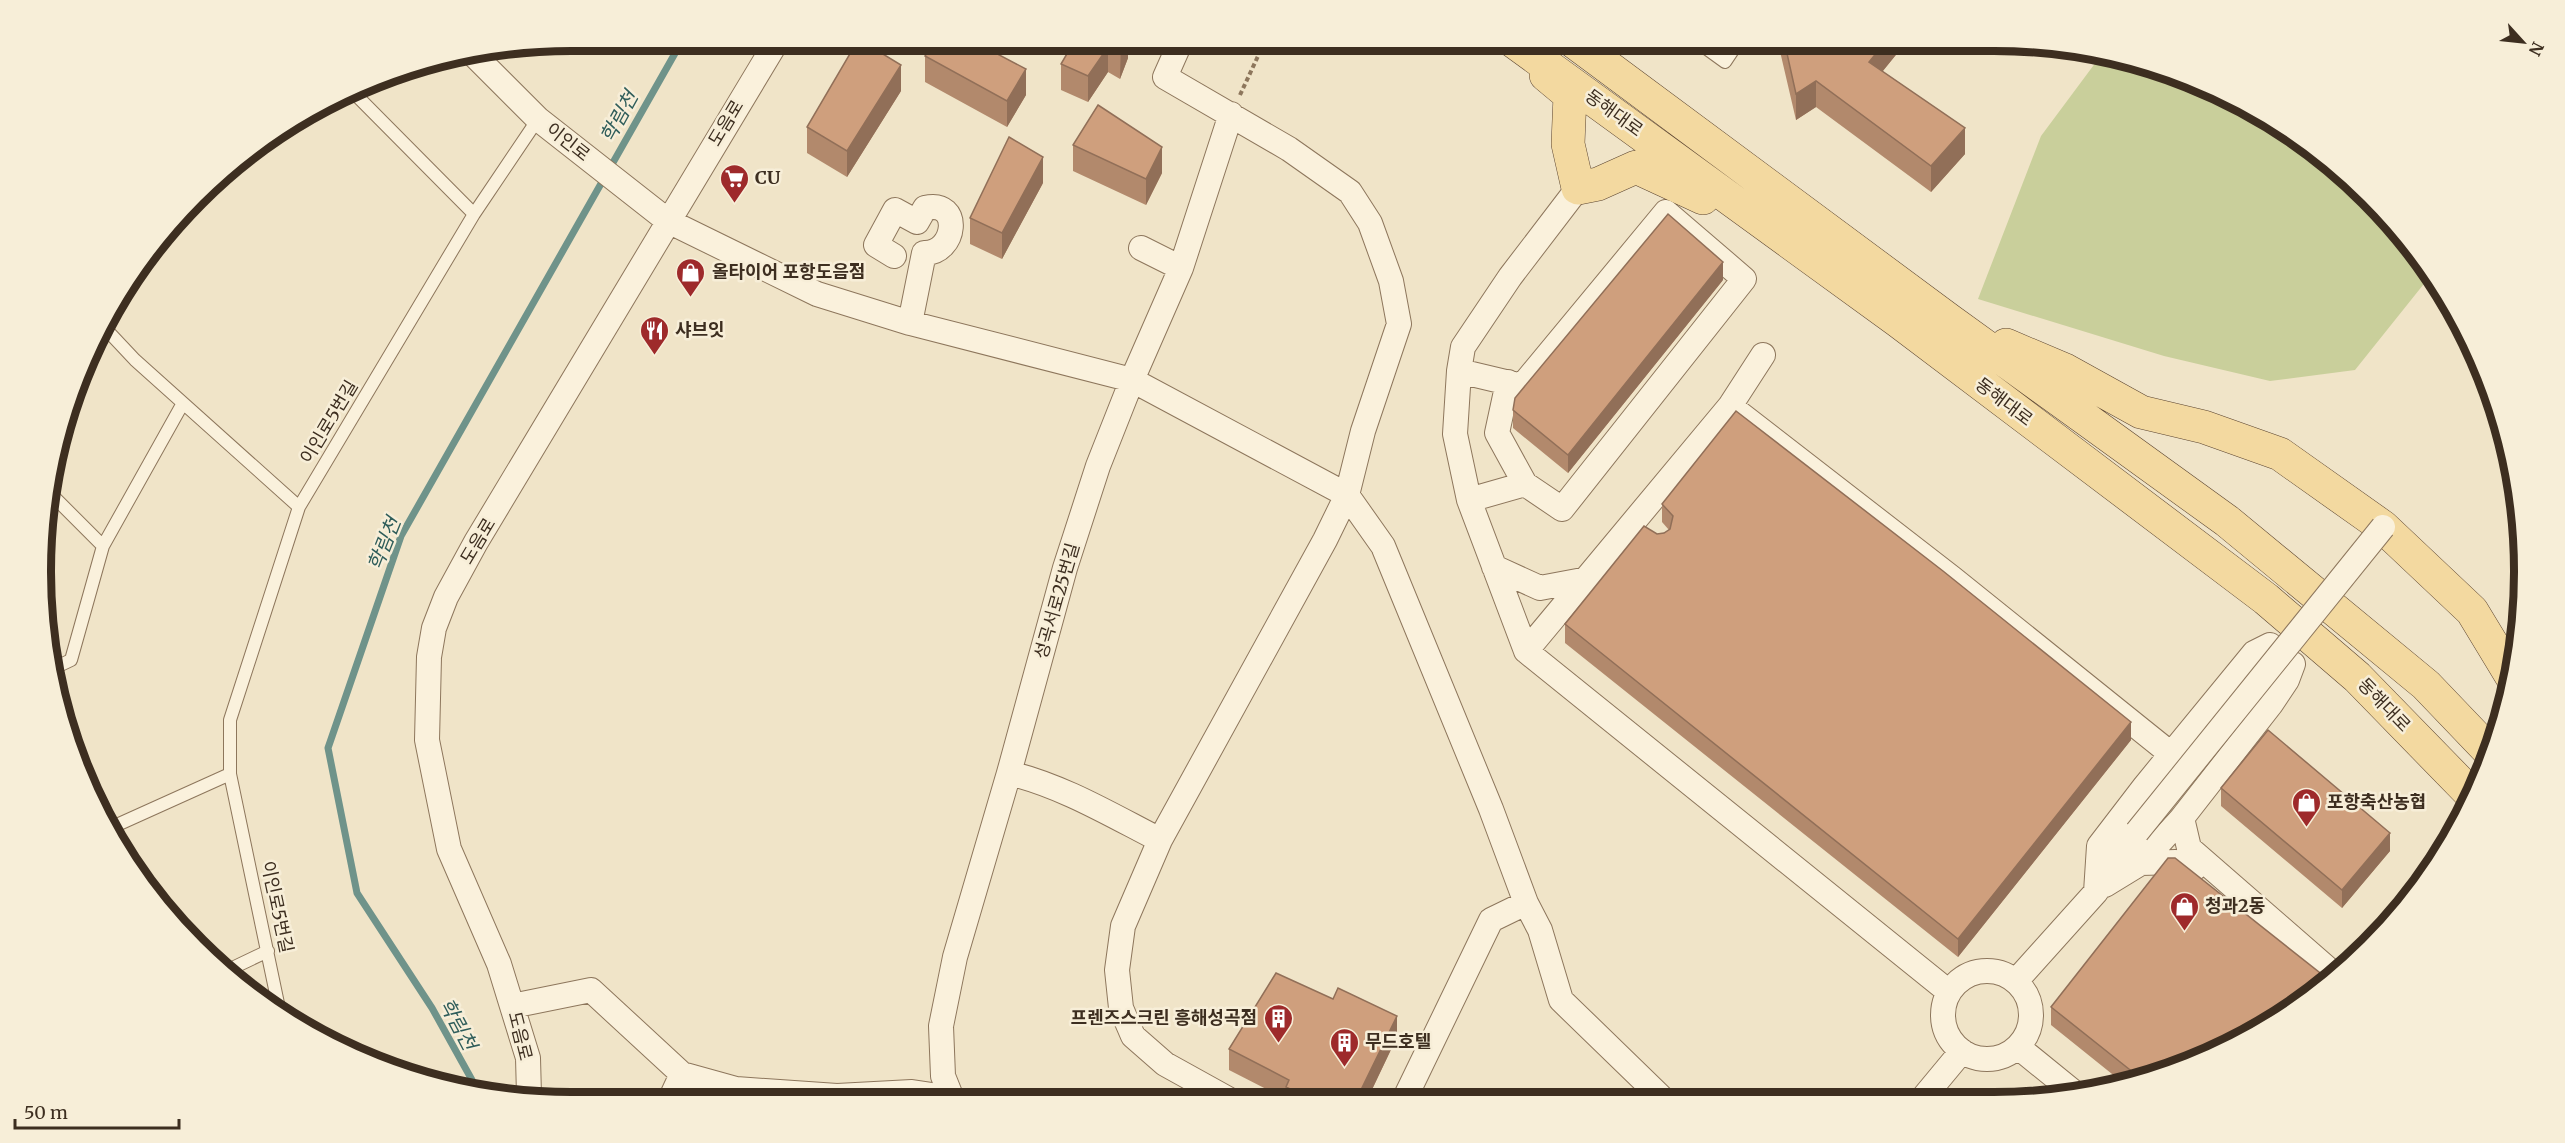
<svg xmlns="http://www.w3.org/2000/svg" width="2565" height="1143" font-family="Merriweather,'Noto Sans KR',serif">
	<rect width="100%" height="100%" fill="#f0e4c8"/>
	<path fill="#c9cf9b" d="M2099,58C2120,61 2146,62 2166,70C2269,107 2373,181 2431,275L2355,370L2270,381L2164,356L1978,299L2041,136Z"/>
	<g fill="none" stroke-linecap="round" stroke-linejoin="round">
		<path stroke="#6f938a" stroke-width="7" d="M473,1086L472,1080L432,1008L357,893L328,748L401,536L682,41"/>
		<defs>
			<path id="service" d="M1696,41L1725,62L1739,41
				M352,91L474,214
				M104,327L135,360L299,507
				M50,493L103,546
				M52,669L71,660L103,546L183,403
				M108,829L230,774
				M224,972L268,951
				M280,1013L230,774V720L299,507L474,214L538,119"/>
			<path id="minor" d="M1181,41L1165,77L1289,149L1350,192L1370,223L1391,281L1399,324L1363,431L1347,495L1325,540L1160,840L1123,926L1117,970L1121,1008L1133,1036L1165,1064L1230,1100
				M475,56L538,119L668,221L817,294L910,323L1132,380L1347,495L1383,546L1491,809L1526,903L1540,930L1561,1000L1663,1099
				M1578,188L1510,277L1463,347L1459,371L1455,434L1469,500L1526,651L1949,992
				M1141,248L1181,268
				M894,256L876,245L895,210L917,222L925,208C963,199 956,254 924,253L910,323
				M1459,371L1522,386L1666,212L1744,279L1562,509L1525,484L1469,500
				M1508,382L1497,433L1525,484
				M1730,406L1763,355
				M1494,567L1540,588L1588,579
				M1526,651L1730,406L1952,578L2171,754
				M2293,664L2287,680L2271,704L2182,818L2189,848L2336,976
				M1009,773C1063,786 1111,815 1160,840
				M2141,863L2182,818
				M2105,885L2141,863L2176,862L2195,868
				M2096,892L2099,846L2145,786L2254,653L2270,645
				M1943 1015a44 44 0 1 1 88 0a44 44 0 1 1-88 0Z
				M2016,981L2096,892L2137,832
				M512,1006L591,990L682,1074L736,1089L837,1096L912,1092L952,1098
				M2018,1047L2076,1094
				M529,1095L528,1058L499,964L449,849L427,740L429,657L434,628L446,597L476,542L777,41
				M1923,1098L1962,1051
				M1404,1100L1491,920L1526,903
				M953,1101L943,1076L941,1026L955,957L1009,773L1065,568L1098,466L1132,380L1181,268L1231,114
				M669,1102L682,1074"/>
			<path id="primary" d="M1513,41L1898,321L2266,599L2357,677L2471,794
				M1573,41L1949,320L2227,521L2426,685L2491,753
				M1546,75L1570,95L1568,144L1578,188L1598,184L1636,167L1703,198
				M2006,345L2065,370L2141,412L2204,427L2280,454L2383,527L2472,611L2512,677"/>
		</defs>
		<use href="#service" stroke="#8d765c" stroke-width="14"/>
		<use href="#minor" stroke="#8d765c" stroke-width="26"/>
		<use href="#primary" stroke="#5b4430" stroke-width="34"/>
		<path stroke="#8d765c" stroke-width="4" stroke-dasharray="4.5 3" stroke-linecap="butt" d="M1240,95L1265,41"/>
		<use href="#service" stroke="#faf1dc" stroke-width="12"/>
		<use href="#minor" stroke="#faf1dc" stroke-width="24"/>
		<use href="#primary" stroke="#f3d9a0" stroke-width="33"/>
		<defs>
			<path id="minor-bridge" d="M2137,832L2383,527"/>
		</defs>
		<use href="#minor-bridge" stroke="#8d765c" stroke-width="26" stroke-linecap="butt"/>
		<use href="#minor-bridge" stroke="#faf1dc" stroke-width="24"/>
	</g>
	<path fill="#b2896c" d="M1075,40H1128V58L1120,79L1108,72L1088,102L1061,90V64Z
		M1779,40H1908L1882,72L1965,154L1931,192L1816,107L1796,120L1779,47Z
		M925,56L1026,95L1007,127L925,82Z
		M901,91L847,177L807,153V127Z
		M1073,145L1162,173L1146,205L1073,171Z
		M1043,183L1002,259L970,244V218Z
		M1723,280L1568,473L1513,428V410Z
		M1662,504L2131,740L1958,957L1565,643V624L1657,534L1664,533L1669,530L1662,522Z
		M2221,788L2390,851L2342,908L2221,806Z
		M2051,1007L2197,1062L2122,1082L2051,1025Z
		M1397,1037L1367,1100H1286V1099L1229,1070V1049Z"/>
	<path fill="#916f58" d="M1121,40H1128V58L1120,79Z
		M1887,40H1908L1869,88V62Z
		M1108,47V72L1088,102V76Z
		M901,65V91L847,177V151Z
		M1026,69V95L1007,127V101Z
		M1816,81V107L1796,120V94Z
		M1965,128V154L1931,192V166Z
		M1162,147V173L1146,205V179Z
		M1043,157V183L1002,259V233Z
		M1723,262V280L1568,473V455Z
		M2131,722V740L1958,957V939Z
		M2390,833V851L2342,908V890Z
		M1397,1016V1037L1367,1100H1356Z"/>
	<path fill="#cf9f7d" stroke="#916f58" stroke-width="1.5" d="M858,40H860L901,65L847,151L807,127Z
		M935,40H971L1026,69L1007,101L925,56Z
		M1075,40H1125L1120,53L1108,47L1088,76L1061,64Z
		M1784,40H1887L1869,62L1965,128L1931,166L1816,81L1796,94Z
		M1098,105L1162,147L1146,179L1073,145Z
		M1009,137L1043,157L1002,233L970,218Z
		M1668,214L1723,262L1568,455L1513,410L1515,398Z
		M1736,411L1943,571L2131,722L1958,939L1565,624L1644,526L1657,534L1664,533L1670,529L1673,516L1662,504Z
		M2268,730L2390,833L2342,890L2221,788Z
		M2168,858H2175L2329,980L2197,1062L2139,1077L2051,1007Z
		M1276,973L1333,999L1338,988L1397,1016L1356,1100H1312L1286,1087L1289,1080L1229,1049Z"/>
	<defs>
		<symbol id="supermarket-pin" viewBox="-11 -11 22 30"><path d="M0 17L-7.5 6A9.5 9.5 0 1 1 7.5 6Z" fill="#9e2a2b" stroke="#f7eed8"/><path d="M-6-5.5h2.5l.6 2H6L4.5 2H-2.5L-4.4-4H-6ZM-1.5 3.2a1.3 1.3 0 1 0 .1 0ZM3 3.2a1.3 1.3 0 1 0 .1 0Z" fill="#fff"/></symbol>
		<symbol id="shop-pin" viewBox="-11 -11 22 30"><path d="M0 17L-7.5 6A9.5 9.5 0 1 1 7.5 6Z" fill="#9e2a2b" stroke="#f7eed8"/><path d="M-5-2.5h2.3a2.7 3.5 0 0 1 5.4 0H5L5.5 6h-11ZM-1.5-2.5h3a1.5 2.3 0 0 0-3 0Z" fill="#fff"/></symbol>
		<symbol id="restaurant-pin" viewBox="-11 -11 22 30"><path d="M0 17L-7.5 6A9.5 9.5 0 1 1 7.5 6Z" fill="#9e2a2b" stroke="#f7eed8"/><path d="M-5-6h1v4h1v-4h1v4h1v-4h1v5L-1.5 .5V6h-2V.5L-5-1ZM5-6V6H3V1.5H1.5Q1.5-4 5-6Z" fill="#fff"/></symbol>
		<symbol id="building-pin" viewBox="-11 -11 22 30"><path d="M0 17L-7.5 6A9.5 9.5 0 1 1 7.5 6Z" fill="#9e2a2b" stroke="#f7eed8"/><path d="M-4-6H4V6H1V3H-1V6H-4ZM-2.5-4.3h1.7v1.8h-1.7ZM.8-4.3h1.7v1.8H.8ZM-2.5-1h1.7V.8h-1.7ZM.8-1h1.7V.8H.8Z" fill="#fff"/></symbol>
	</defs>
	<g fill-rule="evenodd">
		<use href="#supermarket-pin" x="718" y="162" width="33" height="45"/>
		<use href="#shop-pin" x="674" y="256" width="33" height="45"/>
		<use href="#restaurant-pin" x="638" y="314" width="33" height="45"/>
		<use href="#shop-pin" x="2290" y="786" width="33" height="45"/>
		<use href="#shop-pin" x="2168" y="890" width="33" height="45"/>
		<use href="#building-pin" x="1262" y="1002" width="33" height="45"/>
		<use href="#building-pin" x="1328" y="1026" width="33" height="45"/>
	</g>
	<g text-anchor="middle" stroke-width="5" stroke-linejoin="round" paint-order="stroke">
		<g font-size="18" fill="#3d2e20" stroke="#f7eed8">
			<text transform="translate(1614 113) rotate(36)" y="6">동해대로</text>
			<text transform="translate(726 123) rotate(-59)" y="6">도음로</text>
			<text transform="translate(568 142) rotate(38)" y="6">이인로</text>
			<text transform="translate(2004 402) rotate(37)" y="6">동해대로</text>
			<text transform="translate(329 422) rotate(-59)" y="6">이인로5번길</text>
			<text transform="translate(478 541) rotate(-59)" y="6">도음로</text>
			<text transform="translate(1057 601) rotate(-74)" y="6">성곡서로25번길</text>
			<text transform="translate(2384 705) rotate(46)" y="6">동해대로</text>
			<text transform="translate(277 907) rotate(78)" y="6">이인로5번길</text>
			<text transform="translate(520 1036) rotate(76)" y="6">도음로</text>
		</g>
		<g font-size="18" font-weight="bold" fill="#3d2e20" stroke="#f7eed8" text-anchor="start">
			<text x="755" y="184">CU</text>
			<text x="712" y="278">올타이어 포항도음점</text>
			<text x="675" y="336">샤브잇</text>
			<text x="2327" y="808">포항축산농협</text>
			<text x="2205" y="912">청과2동</text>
			<text x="1257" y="1024" text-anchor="end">프렌즈스크린 흥해성곡점</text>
			<text x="1365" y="1048">무드호텔</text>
		</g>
		<g font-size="20" font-style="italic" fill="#2f5d5a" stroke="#f7eed8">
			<text transform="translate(619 117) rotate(-61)" y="7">학림천</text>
			<text transform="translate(384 544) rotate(-68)" y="7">학림천</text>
			<text transform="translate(458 1024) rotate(62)" y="7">학림천</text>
		</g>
	</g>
	<path d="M0 0H2565V1143H0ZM571 51H1994A520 520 0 0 1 2514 571V572A520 520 0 0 1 1994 1092H571A520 520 0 0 1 51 572V571A520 520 0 0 1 571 51Z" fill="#f7eed8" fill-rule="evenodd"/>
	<path fill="none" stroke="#3d2e20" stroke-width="8" d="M571 51H1994A520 520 0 0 1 2514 571V572A520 520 0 0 1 1994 1092H571A520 520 0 0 1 51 572V571A520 520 0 0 1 571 51Z"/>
	<g transform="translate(2523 42) rotate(117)" stroke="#f7eed8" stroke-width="4.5" paint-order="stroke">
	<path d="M0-4.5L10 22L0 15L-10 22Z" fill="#3d2e20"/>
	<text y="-9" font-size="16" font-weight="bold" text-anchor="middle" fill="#3d2e20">N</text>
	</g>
	<path d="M15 1119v9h164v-9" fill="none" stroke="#3d2e20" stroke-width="3"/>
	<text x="24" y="1119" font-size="18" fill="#3d2e20" stroke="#f7eed8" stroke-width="4.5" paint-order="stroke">50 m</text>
</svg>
